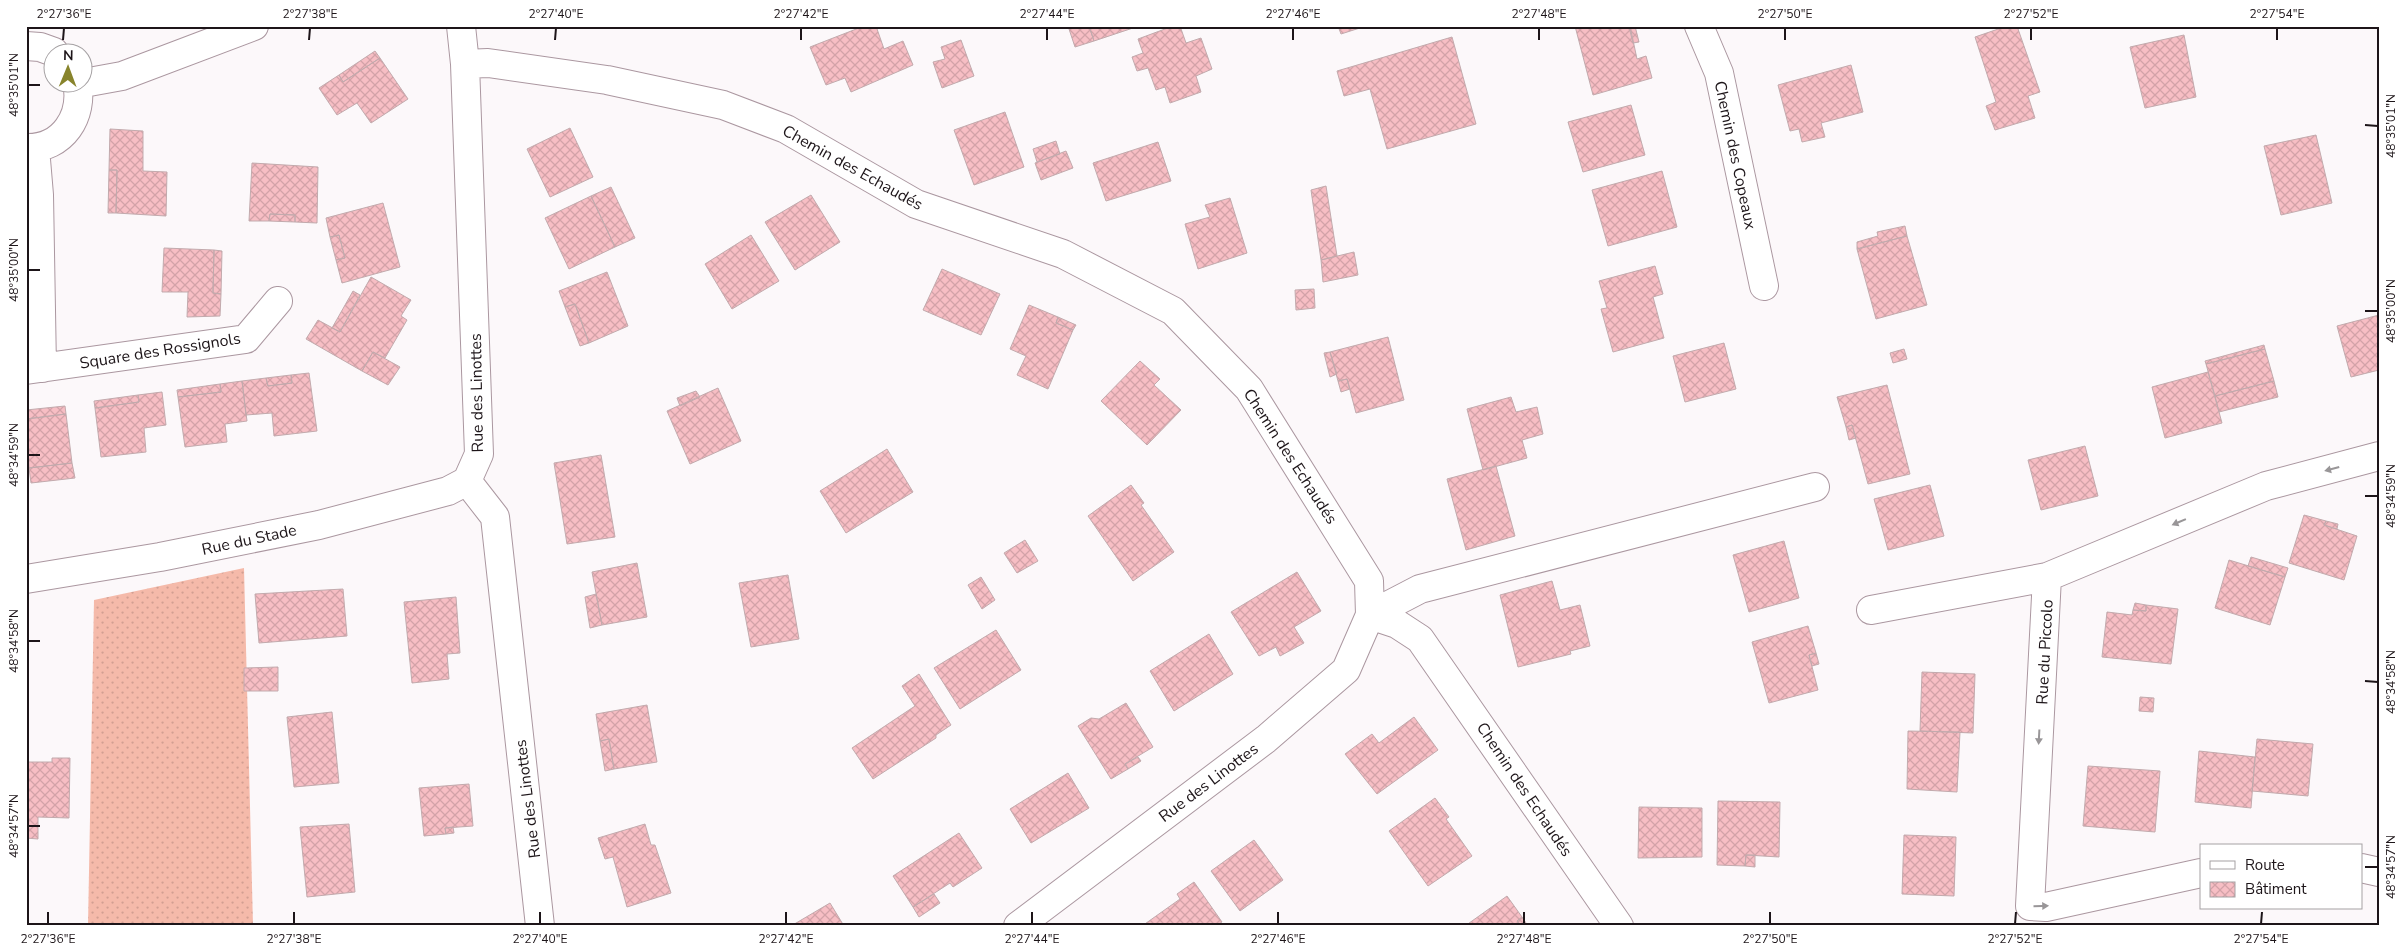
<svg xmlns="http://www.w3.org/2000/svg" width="2405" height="952" font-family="'Nunito Sans',sans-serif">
	<defs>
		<pattern id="grass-dots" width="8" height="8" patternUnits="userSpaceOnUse" patternTransform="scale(1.25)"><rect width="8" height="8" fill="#f5baaa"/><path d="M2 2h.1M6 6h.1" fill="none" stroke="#d29f92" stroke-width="1.8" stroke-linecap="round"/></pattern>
		<pattern id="building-cross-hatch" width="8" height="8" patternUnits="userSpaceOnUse" patternTransform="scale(1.25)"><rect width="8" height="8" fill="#f7bec4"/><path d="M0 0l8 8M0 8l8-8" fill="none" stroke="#d3a2a8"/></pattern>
	</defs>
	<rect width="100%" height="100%" fill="#fcf8fa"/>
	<path fill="url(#grass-dots)" d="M244,568L253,926H88L94,600Z"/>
	<path fill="url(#building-cross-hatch)" stroke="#c2aaad" d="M864,26H876L884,49L903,41L913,65L851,92L845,78L826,85L810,47Z
		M1068,26H1089L1094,41L1075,47Z
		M1089,26H1139L1094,41Z
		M1173,26H1180L1186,43L1201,38L1212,69L1196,76L1201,92L1170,103L1165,87L1156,90L1148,68L1137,71L1132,57L1143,53L1138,39Z
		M1338,26H1366L1341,34Z
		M1575,26H1630L1637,59L1646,56L1652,78L1593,95Z
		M1635,26L1639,42L1633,43L1629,27Z
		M2007,26H2017L2040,92L2028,96L2035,118L1995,130L1986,106L1996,102L1975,37Z
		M2184,35L2196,97L2145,108L2130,47Z
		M1452,37L1476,124L1387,149L1370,89L1344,96L1337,71Z
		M961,40L974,76L942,88L933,62L945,59L941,47Z
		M375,51L380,58L343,82L339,75Z
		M380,58L408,99L371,123L357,103L337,115L319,88L339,75L343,82Z
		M1851,65L1863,112L1821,123L1825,137L1802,142L1799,129L1790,131L1778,85Z
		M1631,105L1645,155L1583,172L1568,122Z
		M1005,112L1024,167L974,185L954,130Z
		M570,128L593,177L550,197L527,149Z
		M110,129L143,131V171L167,172L166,216L116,213L117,170H109Z
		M2316,135L2332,203L2281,215L2264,146Z
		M1056,141L1060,154L1037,162L1033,149Z
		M1158,142L1171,181L1106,201L1093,163Z
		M1066,151L1073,168L1041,180L1035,163Z
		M252,163L318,167L317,223L295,222V215L270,214L269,221H249Z
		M109,170H117L116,213H108Z
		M1662,171L1677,227L1608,246L1592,190Z
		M1326,186L1337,256L1321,260L1311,190Z
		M611,187L635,238L615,247L591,196Z
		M811,195L840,242L795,270L765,222Z
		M591,196L615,247L569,269L545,218Z
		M1230,198L1247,253L1198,269L1185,224L1210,217L1205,205Z
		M383,203L400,267L342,283L336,260L345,258L339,235L330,237L326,218Z
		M270,214L295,215V222L269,221Z
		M1905,226L1907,236L1857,249V242L1878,236L1877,232Z
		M339,235L345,258L336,260L330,237Z
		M751,235L779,281L732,309L705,264Z
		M1907,236L1927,305L1876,319L1857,249Z
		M164,248L214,250L213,293L221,294L220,316L187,317L188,292H162Z
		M214,250L222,251L221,294L213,293Z
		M1354,252L1358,275L1323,282L1321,260Z
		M1655,266L1663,294L1653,297L1664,338L1613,352L1601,309L1607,308L1599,281Z
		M942,269L1000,294L981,335L923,310Z
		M607,272L628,326L589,343L575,304L565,307L559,291Z
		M371,277L411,300L401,316L407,320L385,358L373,352L362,371L306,339L318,320L340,332Z
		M1314,289L1315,308L1296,310L1295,290Z
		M353,291L360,295L340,332L332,328Z
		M575,304L589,343L580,346L565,307Z
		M1029,305L1058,317L1056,323L1073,330L1048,389L1017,375L1026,356L1010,349Z
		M2379,315V370L2351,377L2337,326Z
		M1058,317L1076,325L1073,330L1056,323Z
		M1388,337L1404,400L1356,413L1347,379L1338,381L1330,352Z
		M1724,343L1736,389L1685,402L1673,356Z
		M2264,345L2265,349L2206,364L2205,361Z
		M1904,349L1907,359L1893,363L1890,353Z
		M2265,349L2274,381L2215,396L2206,364Z
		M373,352L400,367L388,385L362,371Z
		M1330,352L1337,374L1330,377L1324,353Z
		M1140,361L1160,379L1154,385L1181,410L1147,445L1101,401Z
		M2208,372L2222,423L2165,438L2152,387Z
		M309,373L317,431L274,436L272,413L246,415L242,381L266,378L268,386L292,383L291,375Z
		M291,375L292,383L268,386L266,378Z
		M1347,379L1350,389L1341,392L1338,381Z
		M242,381L247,421L225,424L227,442L185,447L178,397L221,392L220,384Z
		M2274,381L2278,397L2219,412L2215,396Z
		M220,384L221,392L178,397L177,390Z
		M1887,385L1910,474L1868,484L1852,425L1846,427L1837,397Z
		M718,388L741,441L690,464L667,411Z
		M696,391L700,397L680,406L677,398Z
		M162,392L166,425L144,428L146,452L101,457L95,408L139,402L138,395Z
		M138,395L139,402L95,408L94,401Z
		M1511,397L1516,412L1537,407L1543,434L1522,440L1527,458L1483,470L1467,409Z
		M65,406L66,414L26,419V410Z
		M66,414L72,463L29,468L26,419Z
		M1852,425L1856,438L1849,440L1846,427Z
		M2085,446L2098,496L2041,510L2028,460Z
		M887,449L913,492L846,533L820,491Z
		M601,455L615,537L567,544L554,463Z
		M72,463L75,478L31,483L29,468Z
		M1496,466L1515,536L1466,550L1447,479Z
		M1131,485L1144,503L1141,505L1174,552L1133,581L1088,516Z
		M1930,485L1944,536L1888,550L1874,499Z
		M2304,515L2326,521L2324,525L2357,536L2344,580L2289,563Z
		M2326,521L2338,524L2337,529L2324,525Z
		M1025,540L1038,561L1017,573L1004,553Z
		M1784,541L1799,598L1749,612L1733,555Z
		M2251,557L2288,568L2285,577L2248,566Z
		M2229,560L2285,577L2270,625L2215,608Z
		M637,563L647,617L602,625L592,572Z
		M1297,572L1321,611L1294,627L1304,643L1280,656L1276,647L1259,656L1231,612Z
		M788,575L799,639L751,647L739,583Z
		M981,577L995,600L982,609L968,585Z
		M1552,581L1560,610L1580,605L1590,646L1570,651L1571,654L1518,667L1500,595Z
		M343,589L347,636L259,643L255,594Z
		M596,594L602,625L590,628L585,597Z
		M456,597L460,653L447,654L449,679L412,683L404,602Z
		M2135,603L2146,605V611L2133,610Z
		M2146,605L2178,609L2171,664L2102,657L2107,612L2132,615L2133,610L2146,611Z
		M1808,626L1816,653L1809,655L1818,690L1769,703L1752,642Z
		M996,630L1021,670L960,709L934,668Z
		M1209,634L1233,674L1174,711L1150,671Z
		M1816,653L1819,664L1812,666L1809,655Z
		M278,667V691H244V668Z
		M1922,672L1975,674L1973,733L1920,731Z
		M919,674L951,725L936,735V738L873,779L852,748L915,706L902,686Z
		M2140,697L2154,698L2153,712L2139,711Z
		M1126,703L1153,747L1125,764L1128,769L1111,779L1078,726L1091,718L1099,719Z
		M647,705L657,762L614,769L609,739L600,741L596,714Z
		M332,712L339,783L294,787L287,717Z
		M1414,717L1438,750L1377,794L1345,754L1372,734L1379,743Z
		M1908,731L1960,732L1957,792L1907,789Z
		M609,739L614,769L605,771L600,741Z
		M2257,739L2313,744L2308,796L2252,791Z
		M2199,751L2255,757L2251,808L2195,802Z
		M1138,757L1141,761L1128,769L1125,764Z
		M52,758H70L69,818L38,817V839L26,838V762H52Z
		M2088,766L2160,771L2155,832L2083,826Z
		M1068,773L1089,808L1031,843L1010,809Z
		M469,784L473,826L445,828L446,834L424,836L419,788Z
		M1435,798L1449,817L1446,819L1472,856L1428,886L1389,831Z
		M1718,801L1780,802L1779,857L1746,855L1745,866L1717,865Z
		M1639,807L1702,808V857L1638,858Z
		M349,824L355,892L307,897L300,827Z
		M645,824L651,845H655L671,893L627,907L613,857L605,859L598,838Z
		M453,827L454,833L446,834L445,828Z
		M959,833L982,868L953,887L950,883L913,907L893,876Z
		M1904,835L1956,837L1954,896L1902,894Z
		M1254,840L1283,880L1240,911L1211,871Z
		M1746,855H1755V867L1745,866Z
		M1194,882L1222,922L1215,926H1142L1180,899L1177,894Z
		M934,894L940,903L919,917L913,907Z
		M1507,896L1522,917L1517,921L1521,926H1465Z
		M830,903L844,926H791Z
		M1522,917L1528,926H1521L1517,921Z"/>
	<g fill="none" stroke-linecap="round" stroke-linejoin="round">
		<defs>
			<path id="minor" d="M461,26L465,64L479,454L467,481
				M1699,26L1719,73L1764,286
				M26,46L40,47L54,52
				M465,64L488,63L607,80L723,105L786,129L916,204L1063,254L1173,311L1249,389L1369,581L1370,615L1346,670L1266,739L1018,926
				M78,84L122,76L254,26
				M26,148C63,149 84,116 77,82
				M35,148L39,195L42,368
				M26,370L246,339L278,301
				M467,481L495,517L540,926
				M26,579L160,557L319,525L448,491L467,481
				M1871,610L2047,577
				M1370,615L1420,589L1815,487
				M1370,615L1397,624L1420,639L1619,926
				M2361,868L2379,872
				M2201,873L2046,907L2030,906L2047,577L2266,486L2379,456"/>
		</defs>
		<use href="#minor" stroke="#ab97a0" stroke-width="30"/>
		<use href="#minor" stroke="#fff" stroke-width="28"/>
	</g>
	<defs><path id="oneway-solid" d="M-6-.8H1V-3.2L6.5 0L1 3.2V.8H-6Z" transform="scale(1.25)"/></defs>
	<g fill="#999698">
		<use href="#oneway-solid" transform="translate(2332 469) rotate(165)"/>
		<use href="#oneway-solid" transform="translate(2179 522) rotate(157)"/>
		<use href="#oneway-solid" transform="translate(2039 737) rotate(93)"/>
		<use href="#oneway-solid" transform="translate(2041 906) rotate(-2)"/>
	</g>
	<path fill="none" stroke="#1d1519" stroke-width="2" d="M63,40L64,28M309,40L310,28M555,40L556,28M801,40V28M1047,40V28M1293,40V28M1539,40V28M1785,40V28M2031,40V28M2277,40V28M28,85H40M2365,125L2378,126M28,270H40M2365,311H2378M28,455H40M2365,496H2378M28,641H40M2365,681L2378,682M28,826H40M2365,867H2378M48,924V912M294,924V912M540,924V912M786,924V912M1032,924V912M1278,924V912M1524,924V912M1770,924V912M2015,924L2016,912M2261,924L2262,912"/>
	<g text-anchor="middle" stroke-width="4.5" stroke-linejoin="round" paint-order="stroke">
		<g font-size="16" fill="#1d1519" stroke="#fff">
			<text transform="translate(1736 155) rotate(78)" y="6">Chemin des Copeaux</text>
			<text transform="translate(853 167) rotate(29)" y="6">Chemin des Echaudés</text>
			<text transform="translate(160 350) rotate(-9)" y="6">Square des Rossignols</text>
			<text transform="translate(476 393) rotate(-91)" y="6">Rue des Linottes</text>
			<text transform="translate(1291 456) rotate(57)" y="6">Chemin des Echaudés</text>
			<text transform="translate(249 539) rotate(-12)" y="6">Rue du Stade</text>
			<text transform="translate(2044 652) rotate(-87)" y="6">Rue du Piccolo</text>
			<text transform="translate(1208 782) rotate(-37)" y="6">Rue des Linottes</text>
			<text transform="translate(1525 789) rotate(56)" y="6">Chemin des Echaudés</text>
			<text transform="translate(527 799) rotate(-97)" y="6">Rue des Linottes</text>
		</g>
	</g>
	<rect width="2405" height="952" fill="none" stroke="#ffffff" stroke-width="55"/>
	<rect x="2200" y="844" width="162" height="65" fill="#ffffff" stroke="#a5a1a3"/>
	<rect x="2210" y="861" width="25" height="8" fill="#ffffff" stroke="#a5a1a3"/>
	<text x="2245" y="870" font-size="15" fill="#1d1519">Route</text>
	<rect x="2210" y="882" width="25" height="15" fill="url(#building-cross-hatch)" stroke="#a5a1a3"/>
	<text x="2245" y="894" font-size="15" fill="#1d1519">Bâtiment</text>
	<g transform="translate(68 68) rotate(1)"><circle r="24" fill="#ffffff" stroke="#a5a1a3"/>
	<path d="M0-4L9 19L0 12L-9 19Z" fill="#88842c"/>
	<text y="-8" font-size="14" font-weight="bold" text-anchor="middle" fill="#1d1519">N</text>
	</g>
	<rect x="28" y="28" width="2350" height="896" fill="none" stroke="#1d1519" stroke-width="2"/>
	<g font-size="12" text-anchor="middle" fill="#1d1519">
		<text x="64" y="18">2°27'36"E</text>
		<text x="310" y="18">2°27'38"E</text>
		<text x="556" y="18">2°27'40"E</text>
		<text x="801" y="18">2°27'42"E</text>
		<text x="1047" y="18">2°27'44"E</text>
		<text x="1293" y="18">2°27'46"E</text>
		<text x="1539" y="18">2°27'48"E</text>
		<text x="1785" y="18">2°27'50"E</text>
		<text x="2031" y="18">2°27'52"E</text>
		<text x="2277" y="18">2°27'54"E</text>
		<text transform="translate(14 85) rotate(-90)" y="4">48°35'01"N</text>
		<text transform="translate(2391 126) rotate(-90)" y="4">48°35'01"N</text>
		<text transform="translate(14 270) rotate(-90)" y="4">48°35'00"N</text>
		<text transform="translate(2391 311) rotate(-90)" y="4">48°35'00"N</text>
		<text transform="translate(14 455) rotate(-90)" y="4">48°34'59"N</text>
		<text transform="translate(2391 496) rotate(-90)" y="4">48°34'59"N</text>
		<text transform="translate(14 641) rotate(-90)" y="4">48°34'58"N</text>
		<text transform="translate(2391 682) rotate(-90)" y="4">48°34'58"N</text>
		<text transform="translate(14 826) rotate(-90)" y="4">48°34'57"N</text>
		<text transform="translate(2391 867) rotate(-90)" y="4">48°34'57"N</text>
		<text x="48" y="943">2°27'36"E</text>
		<text x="294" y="943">2°27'38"E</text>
		<text x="540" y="943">2°27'40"E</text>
		<text x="786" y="943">2°27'42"E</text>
		<text x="1032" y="943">2°27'44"E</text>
		<text x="1278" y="943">2°27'46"E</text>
		<text x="1524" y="943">2°27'48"E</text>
		<text x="1770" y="943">2°27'50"E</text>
		<text x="2015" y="943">2°27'52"E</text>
		<text x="2261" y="943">2°27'54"E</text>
	</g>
</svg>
